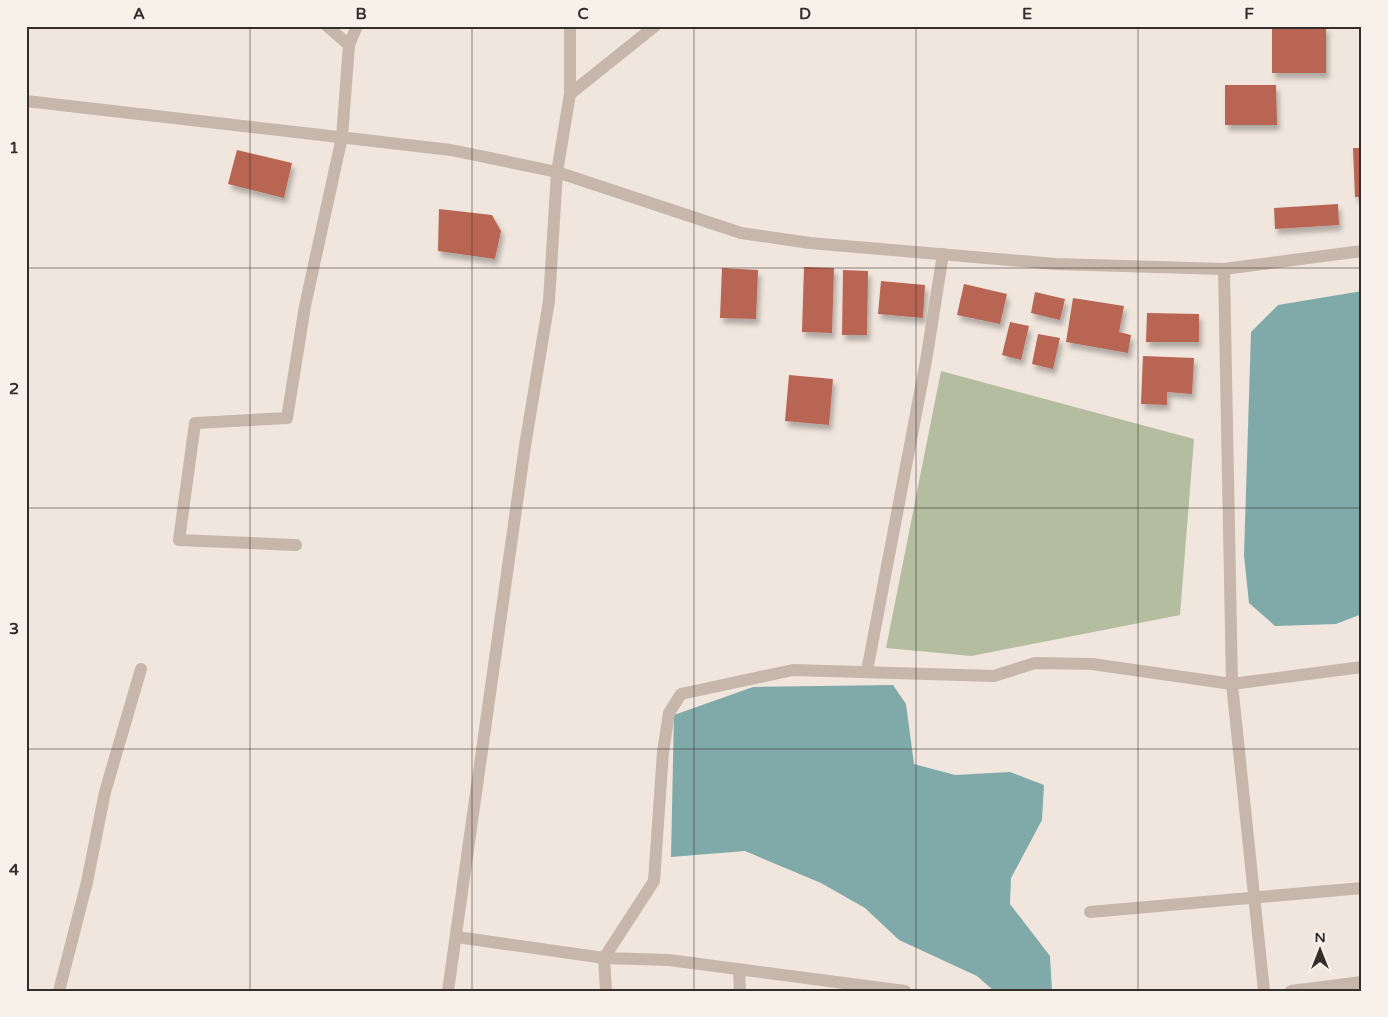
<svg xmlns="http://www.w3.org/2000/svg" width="1388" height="1017" font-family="'Varela Round',sans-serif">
	<defs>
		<filter id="shadow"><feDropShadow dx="3" dy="5.5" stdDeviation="2.5" flood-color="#0004"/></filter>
	</defs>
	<rect width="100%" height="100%" fill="#f0e6de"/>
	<path fill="#b5bda0" d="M941,371L1194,439L1180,615L971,656L886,648Z"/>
	<path fill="#80aaa9" d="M1362,291V614L1336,624L1275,626L1249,603L1244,555L1251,332L1278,305Z
		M893,685L906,704L914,764L955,775L1010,772L1044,785L1042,820L1011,878L1010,904L1050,956L1052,991H994L977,976L899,940L865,908L821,883L778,865L745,851L671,857L674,715L753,687Z"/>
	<path fill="#b96553" filter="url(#shadow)" d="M1272,26H1326V73H1272Z
		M1225,85H1276L1277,125H1225Z
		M1353,148H1362V197H1355Z
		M237,150L292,163L284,198L228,184Z
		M1338,204L1339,225L1275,229L1274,208Z
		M439,209L492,215L501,231L495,259L438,251Z
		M804,267L834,268L832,333L802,332Z
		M722,268L758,270L756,319L720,318Z
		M843,270L868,271L867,335H842Z
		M881,281L925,285L923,318L878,314Z
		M964,284L1007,294L1000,324L957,315Z
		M1035,292L1065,299L1060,320L1031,313Z
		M1073,298L1124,306L1119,332L1131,335L1128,353L1066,342Z
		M1147,313L1199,314V342H1146Z
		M1010,322L1029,326L1021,360L1002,355Z
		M1038,334L1060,338L1053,369L1032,364Z
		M1143,356L1194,358L1192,394L1167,392V405L1141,404Z
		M789,375L833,379L829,425L785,421Z"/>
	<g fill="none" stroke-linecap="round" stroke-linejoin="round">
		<path stroke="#c7b6ab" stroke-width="12" d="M867,671L926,361L943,254"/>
		<path stroke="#c7b6ab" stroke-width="12" d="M349,45L357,26
			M570,94L655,26
			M1224,269L1232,684L1264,991
			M296,545L179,540L195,423L287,418L305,306L342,137L349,45L327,26
			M1090,912L1362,888
			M457,937L604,958L669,960L905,991
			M739,971L740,991
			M59,991L87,882L105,792L141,669
			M606,991L604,958L654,881L663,752L669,713L681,694L793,670L994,676L1035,663L1092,664L1232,684L1362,667
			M1291,991L1362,982"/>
		<path stroke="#c7b6ab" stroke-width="12" d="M26,101L451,150L557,172L741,233L810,243L1056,264L1224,269L1362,251
			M448,991L525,446L549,301L557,172L570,94V26"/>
	</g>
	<path fill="none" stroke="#352d2a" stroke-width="1" stroke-opacity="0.55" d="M250,26V991M472,26V991M694,26V991M916,26V991M1138,26V991M26,268H1362M26,508H1362M26,749H1362"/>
	<rect width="1388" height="1017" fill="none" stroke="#f8f1ea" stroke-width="55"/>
	<g transform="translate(1320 950)" stroke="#f8f1ea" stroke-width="4" paint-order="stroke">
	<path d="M0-4L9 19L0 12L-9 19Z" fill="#352d2a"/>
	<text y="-8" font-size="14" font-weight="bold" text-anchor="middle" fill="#352d2a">N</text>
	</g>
	<rect x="28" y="28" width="1332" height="962" fill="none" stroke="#352d2a" stroke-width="2"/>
	<g font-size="16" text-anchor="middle" font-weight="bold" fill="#352d2a">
		<text x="139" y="19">A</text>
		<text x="361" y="19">B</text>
		<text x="583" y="19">C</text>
		<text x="805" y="19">D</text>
		<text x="1027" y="19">E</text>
		<text x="1249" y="19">F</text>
		<text x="14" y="153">1</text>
		<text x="14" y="394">2</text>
		<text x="14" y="634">3</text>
		<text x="14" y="875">4</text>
	</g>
</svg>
